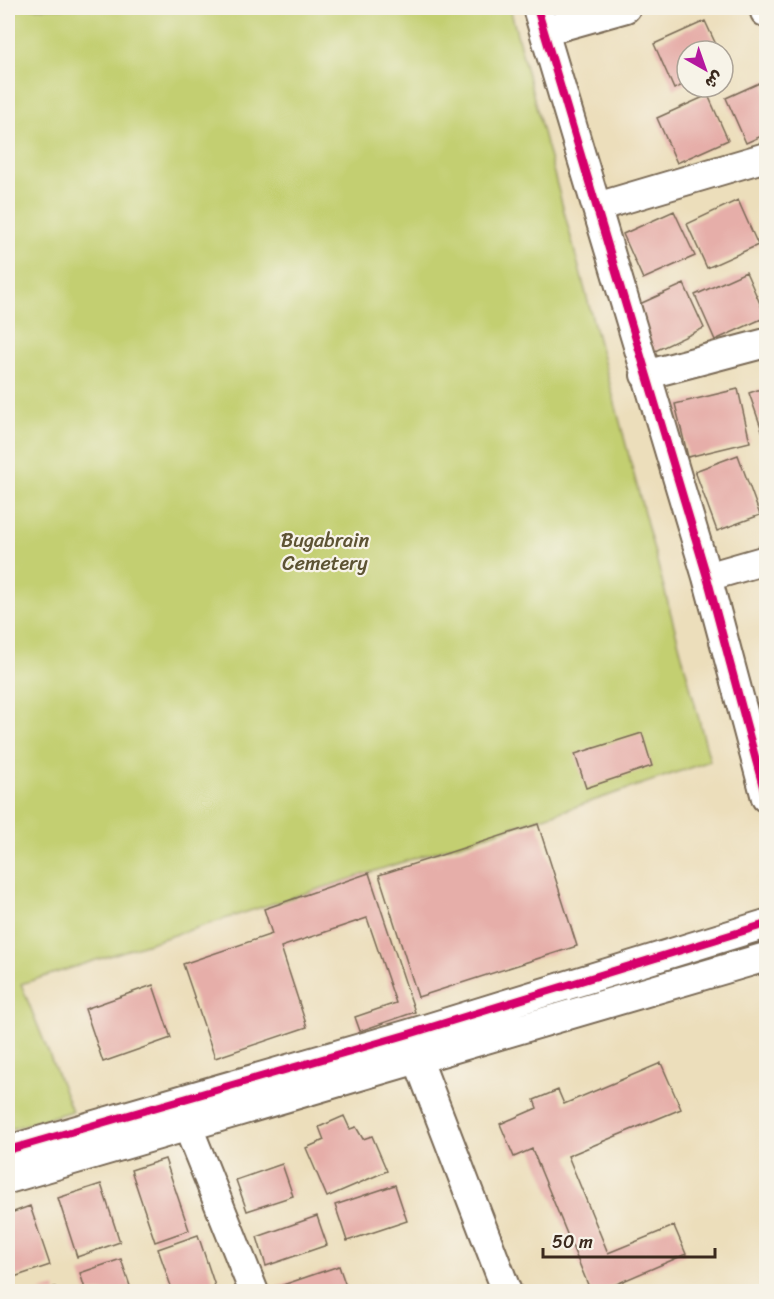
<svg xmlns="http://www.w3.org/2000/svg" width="774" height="1299" font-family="Sriracha,'Playpen Sans Arabic',sans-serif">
	<rect width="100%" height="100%" fill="#f7f3e8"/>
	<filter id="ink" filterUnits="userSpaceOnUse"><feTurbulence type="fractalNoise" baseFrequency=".0167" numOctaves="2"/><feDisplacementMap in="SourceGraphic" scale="12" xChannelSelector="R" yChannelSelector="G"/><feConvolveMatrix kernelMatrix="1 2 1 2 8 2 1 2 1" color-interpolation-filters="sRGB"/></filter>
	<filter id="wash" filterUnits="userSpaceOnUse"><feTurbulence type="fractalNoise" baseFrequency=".008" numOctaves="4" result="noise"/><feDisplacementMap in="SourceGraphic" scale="24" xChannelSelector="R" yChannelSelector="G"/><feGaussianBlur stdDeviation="1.35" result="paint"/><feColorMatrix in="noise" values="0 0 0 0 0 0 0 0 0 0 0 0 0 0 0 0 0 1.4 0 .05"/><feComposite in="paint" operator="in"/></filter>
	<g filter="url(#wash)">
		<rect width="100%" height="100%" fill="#ecdebb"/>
		<path fill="#c3cf71" stroke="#7f7c48" stroke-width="1.5" d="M8,8H510L710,761L572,808L21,984L72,1111L8,1130Z"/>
		<g id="blocks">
			<path fill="#e6aea9" d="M705,21L719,51H687V83L674,89L654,44Z
				M766,80V134L746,143L726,98Z
				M708,95L728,140L677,163L657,118Z
				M738,200L758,245L707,268L687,224Z
				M674,211L695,256L643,279L623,234Z
				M746,272L766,317L715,340L695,295Z
				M684,284L704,328L653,352L633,307Z
				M766,387V432L763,433L749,393Z
				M738,389L750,442L688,457L675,404Z
				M738,455L760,515L717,531L695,471Z
				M766,703V741L755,704Z
				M642,733L652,766L586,788L575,754Z
				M538,824L577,946L418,997L379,875Z
				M369,873L415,1012L360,1031L355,1017L396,1003L367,918L281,947L307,1027L215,1058L183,964L272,934L264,909Z
				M153,985L171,1038L103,1062L85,1009Z
				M661,1063L681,1109L568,1156L608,1253L674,1226L686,1254L598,1292H591L532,1149L514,1157L500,1124L537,1108L534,1100L558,1090L564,1104Z
				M344,1116L350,1129L356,1127L363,1139L372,1136L387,1171L327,1197L306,1148L324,1140L319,1127Z
				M165,1159L189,1230L155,1242L131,1170Z
				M282,1164L293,1196L247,1211L236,1180Z
				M101,1184L120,1242L77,1257L58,1198Z
				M395,1185L407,1221L347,1241L335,1205Z
				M30,1206L50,1265L11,1278L8,1267V1214Z
				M317,1216L327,1245L266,1266L257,1237Z
				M198,1235L217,1292H173L158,1249Z
				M121,1259L132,1292H86L80,1273Z
				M339,1266L348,1292H279L277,1287Z
				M55,1287L56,1292H41V1291Z"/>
		</g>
	</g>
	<g filter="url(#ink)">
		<use href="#blocks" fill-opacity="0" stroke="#796955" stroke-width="1.5"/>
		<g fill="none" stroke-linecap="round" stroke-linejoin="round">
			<defs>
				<path id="minor" d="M537,8L707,577L766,798
					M764,8L765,12
					M544,31L626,8
					M597,207L766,157
					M645,375L766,343
					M707,577L766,560
					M411,1042L507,1292
					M180,1107L254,1292
					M8,1150L409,1034L766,924
					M8,1179L766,957"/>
			</defs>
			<use href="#minor" stroke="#796955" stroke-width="32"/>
			<use href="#minor" stroke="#fff" stroke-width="28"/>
			<defs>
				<path id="cycleway" d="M537,8L707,577L766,798
					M8,1150L409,1034L766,924"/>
			</defs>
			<use href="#cycleway" stroke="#f7f3e8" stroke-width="11"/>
			<use href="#cycleway" stroke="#d6006c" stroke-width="8"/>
		</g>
	</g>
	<g text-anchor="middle" stroke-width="4.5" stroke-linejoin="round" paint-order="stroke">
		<g font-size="20" fill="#5d5333" stroke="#f7f3e8">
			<text x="325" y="547">Bugabrain<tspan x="325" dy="23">Cemetery</tspan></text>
		</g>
	</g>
	<rect width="774" height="1299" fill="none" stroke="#f7f3e8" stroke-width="30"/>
	<g transform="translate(705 69) rotate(140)"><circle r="28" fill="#f7f3e8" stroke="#aca397" stroke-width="1.5"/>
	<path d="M0-4.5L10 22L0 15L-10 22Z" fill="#b5179e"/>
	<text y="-9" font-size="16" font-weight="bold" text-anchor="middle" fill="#3b2a1e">ش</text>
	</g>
	<path d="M543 1248v9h172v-9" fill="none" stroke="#3b2a1e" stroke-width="3"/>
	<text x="552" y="1248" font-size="18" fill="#3b2a1e" stroke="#f7f3e8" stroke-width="4.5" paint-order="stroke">50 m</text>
</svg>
